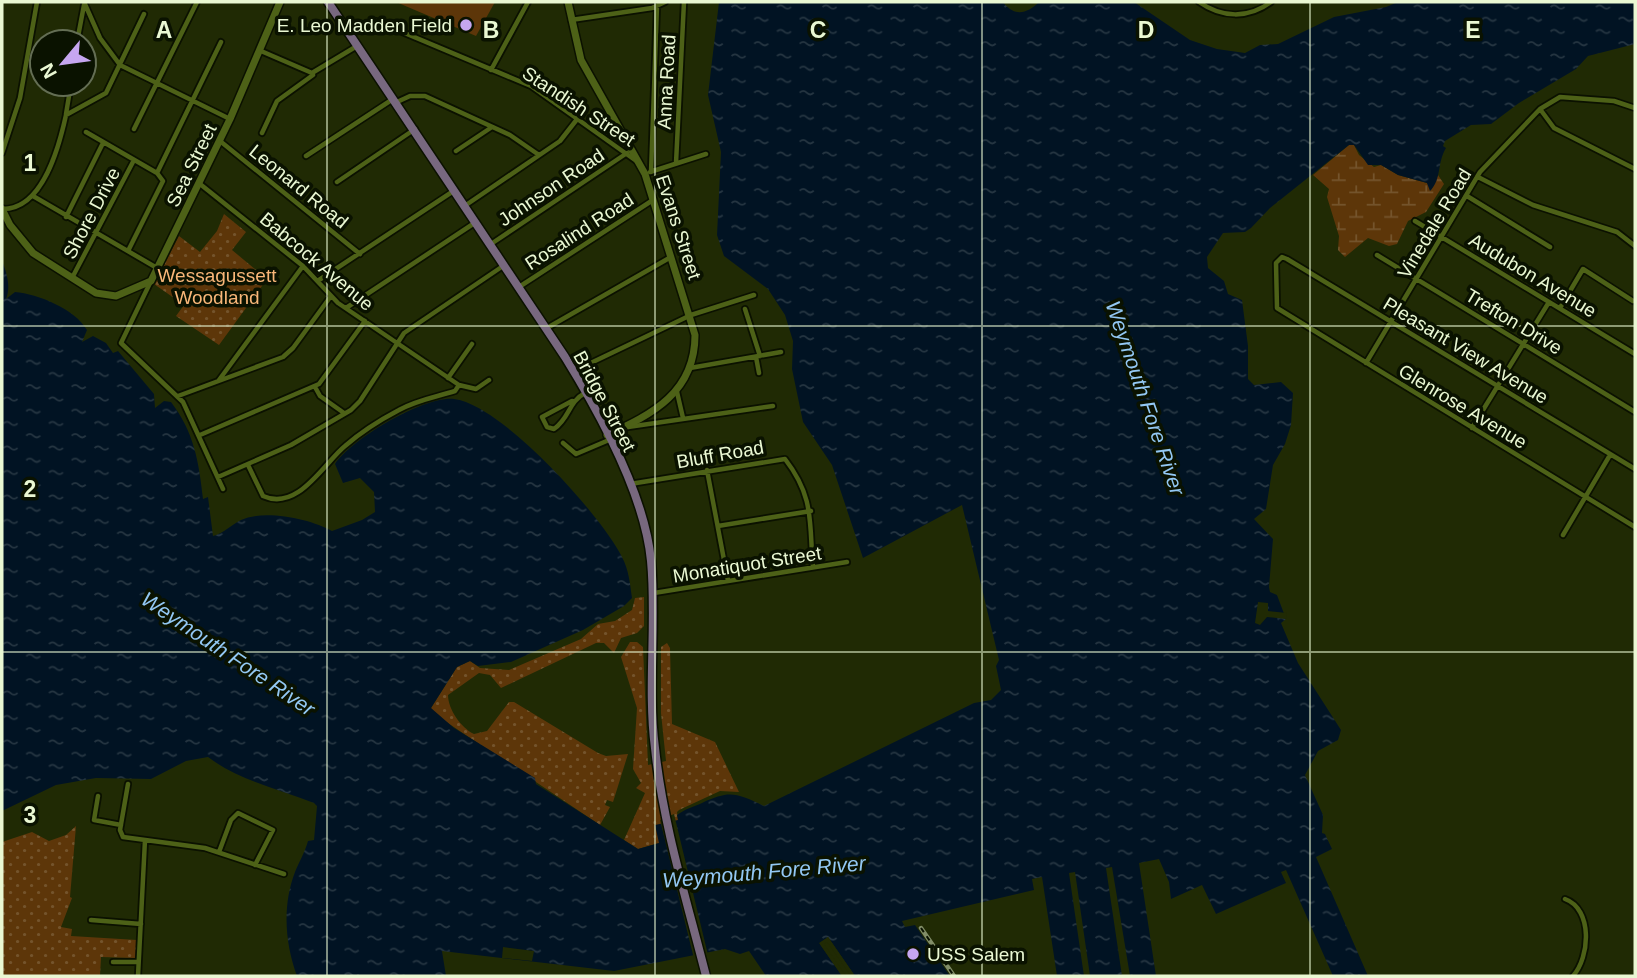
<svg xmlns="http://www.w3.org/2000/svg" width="1637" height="978" font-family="Arial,sans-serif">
	<defs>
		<pattern id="grass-dots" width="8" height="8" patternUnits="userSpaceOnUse" patternTransform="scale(1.75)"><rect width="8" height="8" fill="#5d3609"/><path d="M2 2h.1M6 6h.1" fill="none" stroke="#74542c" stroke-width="1.8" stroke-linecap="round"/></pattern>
		<pattern id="wetland-marsh" width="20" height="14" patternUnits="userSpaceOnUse" patternTransform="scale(1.75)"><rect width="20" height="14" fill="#5d3609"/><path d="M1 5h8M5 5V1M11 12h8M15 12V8" fill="none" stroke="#74542c"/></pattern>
		<pattern id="water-ripples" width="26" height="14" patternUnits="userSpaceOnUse" patternTransform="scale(1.75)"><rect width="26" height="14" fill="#011323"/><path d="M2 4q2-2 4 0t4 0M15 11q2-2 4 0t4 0" fill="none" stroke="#263642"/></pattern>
	</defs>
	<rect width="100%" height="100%" fill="#202a04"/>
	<path fill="url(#grass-dots)" d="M224,214L246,232L232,250L267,279L219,345L176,316L184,305L154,284L179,236L200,252L217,231Z
		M644,597V626L637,633L621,638L614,653L604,643H596L501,688L490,675L479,673L448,695C448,709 461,728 474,734L487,731L509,702H514L598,753L606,756L628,754L613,802L607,800L605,805L610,807L600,825L433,713L431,708L457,667L470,661L480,668L509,670L581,639L598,624L615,621L632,610L635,598Z
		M630,642H637L643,647L648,765L666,761L661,713V647L667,643L670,648L672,724L715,742L739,792L720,791L679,810L677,812L678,820L659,843L638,849L624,840L645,793L636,788L641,783L633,769L637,708L621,657Z
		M76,826L70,897L72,898L61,927L72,929L71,936L137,940L136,958L101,957L100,976H2V842L32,832L49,841L66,835Z"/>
	<path fill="url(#wetland-marsh)" d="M1349,145H1354L1359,155L1374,167L1381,165L1398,175L1427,183L1431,190L1438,175L1444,184L1426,212L1408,221L1397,244L1389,246L1368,238L1345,257L1338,250L1339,236L1327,197L1329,189L1313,175Z"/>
	<path fill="#5d3609" d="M396,2H495L476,36Z"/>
	<path fill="url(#water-ripples)" d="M719,2H1003C1014,17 1027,14 1039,2H1134L1190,40L1217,49L1245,53L1260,45L1278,44L1334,17L1386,7L1398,2H1635V44L1588,56L1576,69L1519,103L1491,124L1471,125L1445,141L1443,146L1446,148C1437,162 1442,179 1430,191L1427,183L1398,175L1381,165H1368L1354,145H1349L1270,208L1251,228L1245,232L1223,233L1207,257L1208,268L1224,281L1228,294L1242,300L1248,346V379L1254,385L1281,382L1293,393L1291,425L1285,444L1273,465L1266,509L1254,519L1273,539L1269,587L1270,592L1277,595L1286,619L1281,623L1298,663L1341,730L1338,740L1318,751L1305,775L1323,815L1322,833L1325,834L1332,849L1316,857L1368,976H1333L1286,870L1281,872L1286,883L1216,914L1202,885L1171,899L1169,882L1159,859L1139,863L1156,976H1130L1112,867L1106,868L1122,976H1090L1075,872L1069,873L1084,976H1057L1042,877L1032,879L1034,890L902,921L905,927L915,925L950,976H855L828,937L820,944L842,976H766L749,951L740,954L725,949L614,971L442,951L446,976H297C285,943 282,906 295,872C299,862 305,852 308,841L314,840L317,806L314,803C278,789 238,780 208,757L186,761L151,779L96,778L56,785L2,811V261C7,273 11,287 6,299L15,292C38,294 75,309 87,330L82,342L93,336L106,343L113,353L118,351L154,394L155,408L164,401L171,402C194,432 199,462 203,499L208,497L213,536C224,533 231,525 241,520C264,509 311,519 332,531L362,520L375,512L374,492L360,478L343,483L335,464C352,439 423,396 454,399C501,404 601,515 622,557C629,570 630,584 632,598L624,606L583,630L511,662L478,666L470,661L457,667L431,708L454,728L535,778L536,784L638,849L659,843L655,825L678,820L677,815C685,809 693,807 702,803C730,790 736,793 764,806L974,703L991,700L1001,690L996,666L999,660L962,505L863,558L832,465L803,422L792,369L793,341L785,315L768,289L724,256L717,235L721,152L708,95Z"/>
	<path fill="#202a04" d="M1258,602L1268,603V611L1287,613L1286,619L1267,617L1260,625L1255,623Z
		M674,814L708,955L694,959L660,820Z
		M828,937L855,976H851L827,942L824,944L846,976H842L819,943Z
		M503,947L534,951L532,961L502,958Z"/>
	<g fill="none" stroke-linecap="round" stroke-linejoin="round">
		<defs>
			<path id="street" d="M84,2L100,38L120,65L230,119
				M1199,2C1222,18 1248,19 1271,2
				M571,20L652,8L665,2
				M348,30L376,21L531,86L635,160
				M77,42L84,5
				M261,51L312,73L357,46
				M491,70L528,2
				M397,102L410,96H425L510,135L539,155
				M1540,109L1554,128L1635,169
				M66,114L71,84
				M134,129L197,2
				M86,132L157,173L163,181L128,251
				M262,133L277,101L313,75
				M220,141L360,254
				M456,151L492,127
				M2,153L20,98L37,2
				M306,156L393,99
				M676,163L684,2
				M650,172L706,154
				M651,172L657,6
				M157,173L221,42
				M1478,177L1533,205L1617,232L1635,246
				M337,182L415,129
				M200,184L303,266L338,303L459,385L476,389L489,380
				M33,196L157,268
				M1467,196L1550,247
				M466,205L560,141L578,118
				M3,209C43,209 59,147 66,115L106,93L144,14
				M66,217L103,143
				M1415,221L1635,354
				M491,244L627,153
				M1377,255L1635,412
				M72,278L134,160
				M319,280L455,190
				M151,281L121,343L183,402L223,489
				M519,287L653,200
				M346,308L476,222
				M1560,308L1583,269L1633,301
				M745,309L760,356
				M547,328L671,257
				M756,357L759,373
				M1366,363L1480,172L1540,109L1560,97L1614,101L1635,108
				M690,368L781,352
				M574,371L691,315L754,295
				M448,378L472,344
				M219,380L303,266
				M315,387L320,396L344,413
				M677,392L683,418
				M178,396L283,357L293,348L331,296
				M572,401L542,417L547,427L554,429C570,418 568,402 585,393
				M628,427L773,406
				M1472,428L1549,302
				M200,435L319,384L365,321
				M563,443L576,454L609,440
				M248,465L263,496C298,512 324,463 345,446C361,432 380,420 399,410C417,400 436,397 455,391L459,385
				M1635,469L1287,259L1282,257L1276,263L1277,308L1635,527
				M707,470L728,581
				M218,477L291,445L351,410L360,401L404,333L503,266
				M630,484L785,459C815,498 809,523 813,567
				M718,526L811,511
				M1563,535L1610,455
				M654,593L847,562
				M128,784L120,830L123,837L205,848L284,874
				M98,796L94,820L121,825
				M219,852L231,820L238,813L273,830L255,865
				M1565,899C1593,909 1590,957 1573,976
				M91,920L141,924
				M113,962H138
				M138,976L145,840"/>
			<path id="secondary" d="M568,2L581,60L645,174L695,335C695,392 653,414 607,435
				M2,209L10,225L33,253L96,293L116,296L151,281L230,119L280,2"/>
			<path id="primary" d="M328,2L565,357C599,412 645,496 651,561C657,623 647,686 655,748C663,825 687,901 706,976"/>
		</defs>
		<use href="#street" stroke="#0b1100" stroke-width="8"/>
		<use href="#secondary" stroke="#0b1100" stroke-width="10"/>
		<use href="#primary" stroke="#0b1100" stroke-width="11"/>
		<use href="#street" stroke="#4d6117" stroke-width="4.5"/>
		<use href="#secondary" stroke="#4d6117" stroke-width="7"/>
		<use href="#primary" stroke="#78687f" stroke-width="8"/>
		<defs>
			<path id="rail" d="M921,928L954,976"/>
		</defs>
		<use href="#rail" stroke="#818d67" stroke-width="4.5"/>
		<use href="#rail" stroke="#0a1200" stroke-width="2" stroke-dasharray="5" stroke-linecap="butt"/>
	</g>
	<path fill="none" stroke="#eaf8d3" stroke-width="2" stroke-opacity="0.55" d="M327,2V976M655,2V976M982,2V976M1310,2V976M2,326H1635M2,652H1635"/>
	<g fill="#c6a6f0" stroke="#0a1200" stroke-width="2.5">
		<circle cx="466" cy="25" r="7"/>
		<circle cx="913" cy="954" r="7"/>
	</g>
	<g text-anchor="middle" stroke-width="7" stroke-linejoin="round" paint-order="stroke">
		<g font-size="19" fill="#eaf8d3" stroke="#0a1200" text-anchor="end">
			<text x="452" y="32">E. Leo Madden Field</text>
			<text x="927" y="961" text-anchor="start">USS Salem</text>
		</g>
		<g font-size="19" fill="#eaf8d3" stroke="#0a1200">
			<text transform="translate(666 82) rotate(-87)" y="7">Anna Road</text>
			<text transform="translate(579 106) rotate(33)" y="7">Standish Street</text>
			<text transform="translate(191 165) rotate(-64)" y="7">Sea Street</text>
			<text transform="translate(299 186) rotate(39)" y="7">Leonard Road</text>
			<text transform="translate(551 187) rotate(-34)" y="7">Johnson Road</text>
			<text transform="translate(91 213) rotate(-62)" y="7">Shore Drive</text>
			<text transform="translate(1434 223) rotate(-59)" y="7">Vinedale Road</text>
			<text transform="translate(679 227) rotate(72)" y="7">Evans Street</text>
			<text transform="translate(579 231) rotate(-33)" y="7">Rosalind Road</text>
			<text transform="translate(317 261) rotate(40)" y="7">Babcock Avenue</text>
			<text transform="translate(1533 275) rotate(31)" y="7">Audubon Avenue</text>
			<text transform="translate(1514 321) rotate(31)" y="7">Trefton Drive</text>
			<text transform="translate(1466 350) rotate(31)" y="7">Pleasant View Avenue</text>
			<text transform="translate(605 401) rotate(62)" y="7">Bridge Street</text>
			<text transform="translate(1463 406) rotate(31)" y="7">Glenrose Avenue</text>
			<text transform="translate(720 454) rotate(-10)" y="7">Bluff Road</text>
			<text transform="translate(747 564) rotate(-9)" y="7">Monatiquot Street</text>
		</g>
		<g font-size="19" fill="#f8b678" stroke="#0a1200">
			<text x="217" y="282">Wessagussett<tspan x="217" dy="22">Woodland</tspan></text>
		</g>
		<g font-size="21" font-style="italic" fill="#93c8f3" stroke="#0a1200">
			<text transform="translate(1145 398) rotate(71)" y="7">Weymouth Fore River</text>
			<text transform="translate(228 654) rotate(34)" y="7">Weymouth Fore River</text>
			<text transform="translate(764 872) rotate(-5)" y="7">Weymouth Fore River</text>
		</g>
	</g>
	<g font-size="23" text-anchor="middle" font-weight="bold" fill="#eaf8d3" stroke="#0a1200" stroke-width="7" stroke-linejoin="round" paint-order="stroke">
		<text x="164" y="38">A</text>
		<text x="491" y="38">B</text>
		<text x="818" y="38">C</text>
		<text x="1146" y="38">D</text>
		<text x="1473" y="38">E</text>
		<text x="30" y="171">1</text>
		<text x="30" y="497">2</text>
		<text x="30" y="823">3</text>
	</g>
	<rect width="1637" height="978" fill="none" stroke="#eaf8d3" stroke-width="7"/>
	<g transform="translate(63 63) rotate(241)"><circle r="33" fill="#0a1200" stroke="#646e54" stroke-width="2"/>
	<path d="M0-5L12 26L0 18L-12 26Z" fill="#c6a6f0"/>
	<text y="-10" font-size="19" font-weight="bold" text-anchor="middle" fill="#eaf8d3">N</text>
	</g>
</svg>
